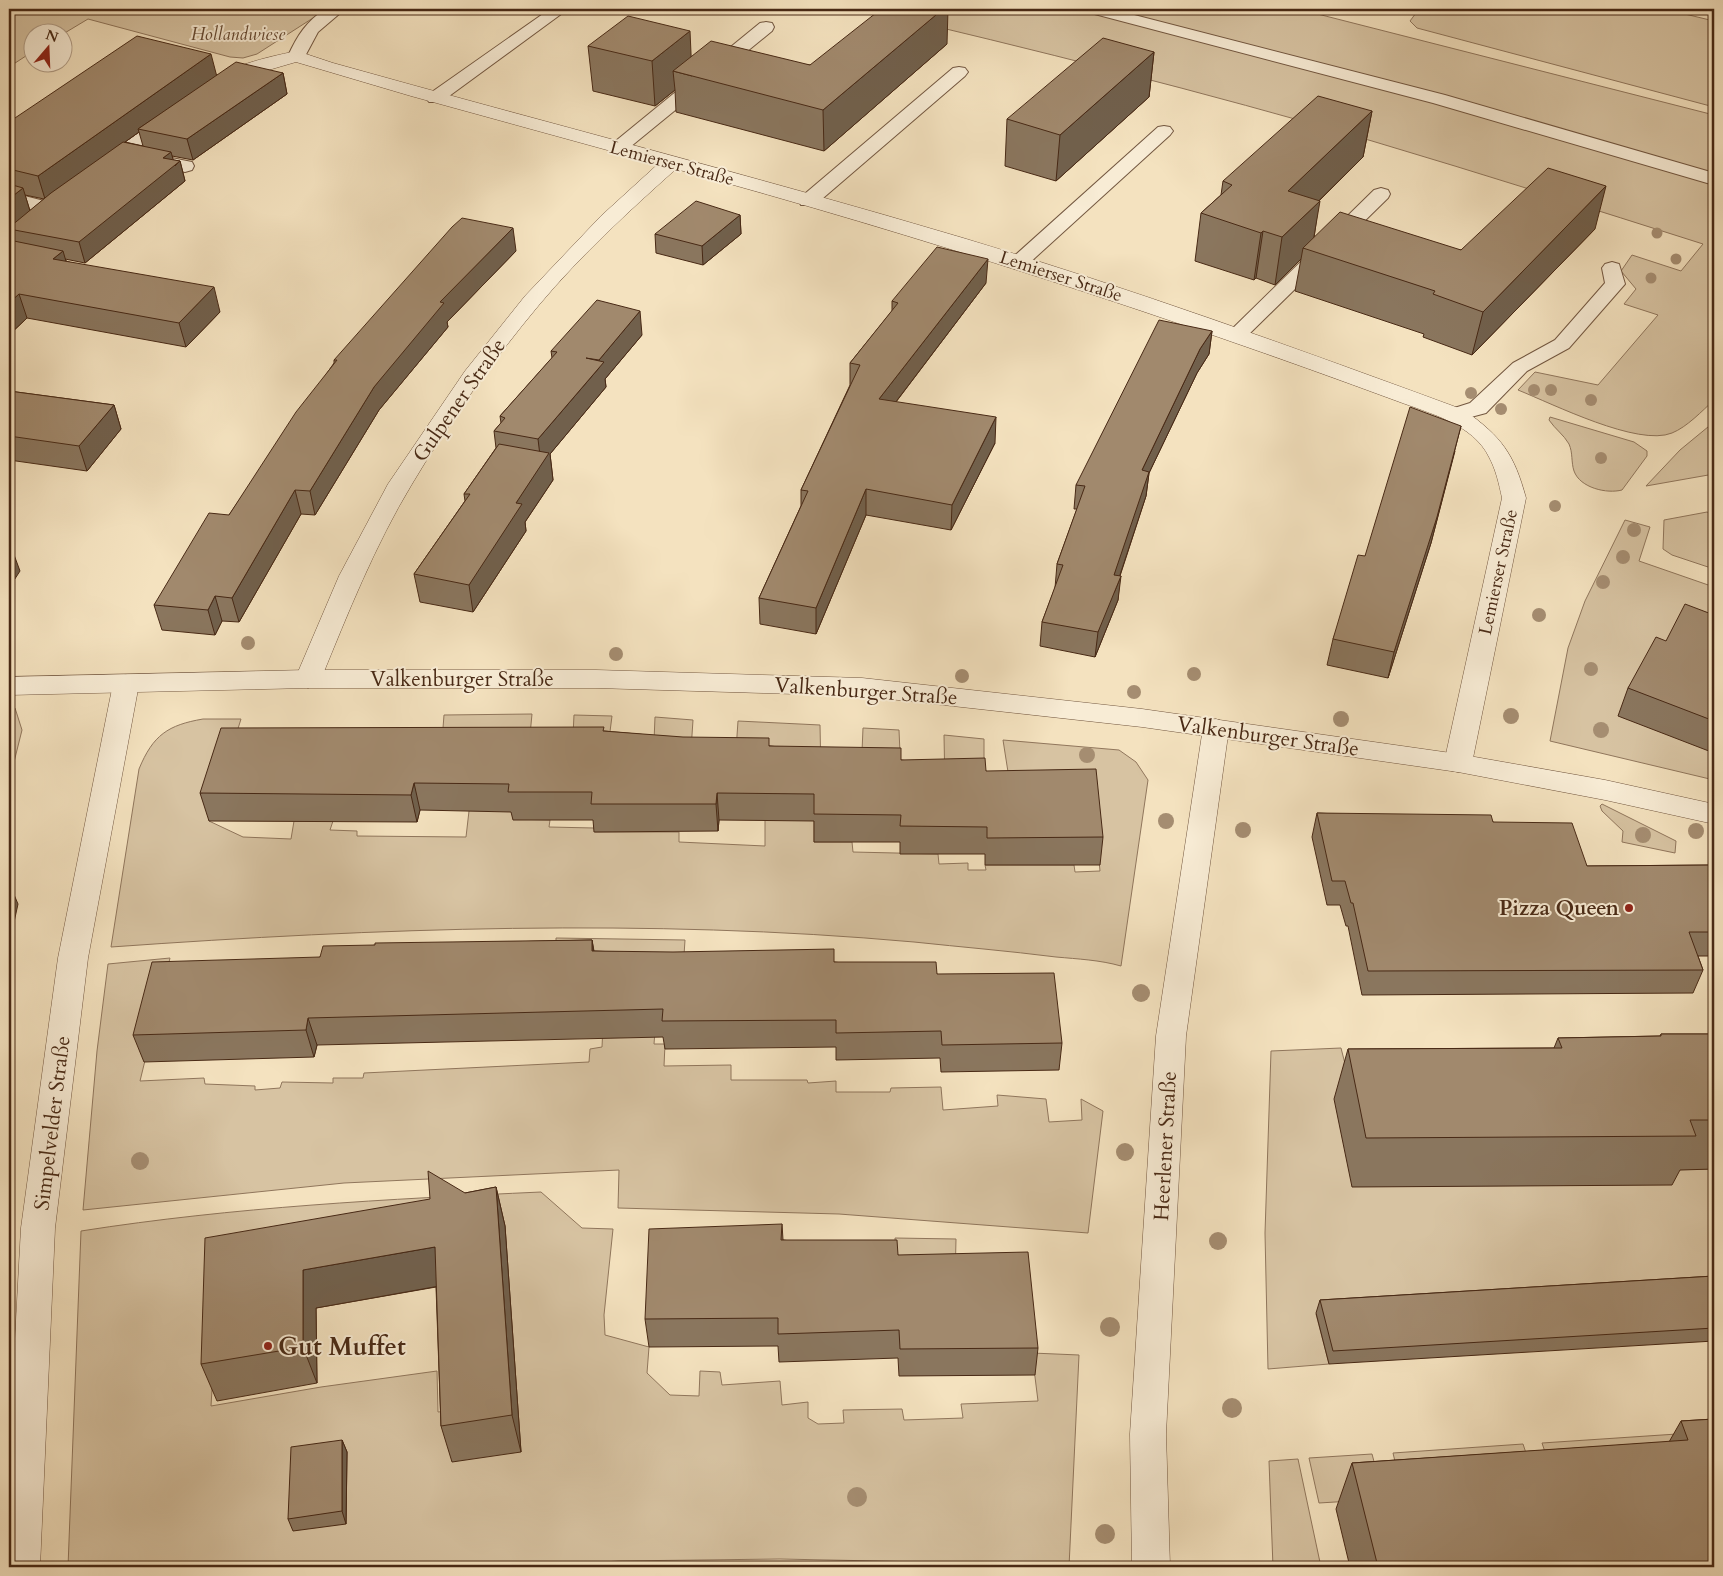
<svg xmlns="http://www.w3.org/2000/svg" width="1723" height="1576" font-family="Cardo,serif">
	<rect width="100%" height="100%" fill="#f4e2bf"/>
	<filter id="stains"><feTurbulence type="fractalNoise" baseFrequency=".004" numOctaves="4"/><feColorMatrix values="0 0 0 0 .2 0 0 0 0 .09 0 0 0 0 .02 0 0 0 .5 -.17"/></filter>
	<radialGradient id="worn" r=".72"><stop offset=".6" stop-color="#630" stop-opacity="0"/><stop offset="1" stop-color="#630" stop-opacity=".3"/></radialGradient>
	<path fill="#d7c3a2" stroke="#90765c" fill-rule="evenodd" d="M9,9H327L257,54L243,58L230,57L88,19L63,34L32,32V52L9,67Z
		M862,9H1298L1714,115V400C1702,411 1687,427 1672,433C1638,447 1553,404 1518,390L1535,372L1598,385L1658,315L1624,304L1636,289L1621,271L1632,255L1681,271L1703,244C1593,209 1483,174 1372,141C1204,92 1033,49 862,9Z
		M1419,9H1664L1714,21V107L1417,28L1410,21Z
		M1550,417L1634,442L1647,451V456L1622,490C1607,494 1580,488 1574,471C1571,462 1573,453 1569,444C1564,435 1555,429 1549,420Z
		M1714,422V474L1646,486L1680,450Z
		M1707,512L1714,515V569L1672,555L1663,549L1664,520Z
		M1625,520L1650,527L1639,561L1714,587V780L1550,741L1568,648L1585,601Z
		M9,708H15L22,730L9,782Z
		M532,714L528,756L441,754L444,715Z
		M574,715L612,716L607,755H572Z
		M655,717L693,720L690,765L653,766Z
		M203,719H241L209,821L243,837L291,839L294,821H333L330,830L357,831V836L466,837L469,811L518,781L513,819L550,820L549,827L594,828L595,832H679V842L765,846V820L814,817V842H852L853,852L938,854L939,864L968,863V870H986L985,865H1074L1075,872L1100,871L1093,797L1011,791L1003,740L1119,750L1136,762L1148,780L1121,966C1100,960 1078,959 1056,957C1009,951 961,947 914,942C647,918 378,928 111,947L139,769C153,735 168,725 203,719Z
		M738,721L820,725L821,776L735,765Z
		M863,728L899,730L901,776H861Z
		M944,735L984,739V786L945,787Z
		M1602,804L1676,841L1675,853L1622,842L1623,831L1602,811L1600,806Z
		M556,938L685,940L683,971L656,1018L654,1044H665L664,1066L731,1065V1080H807L808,1083L836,1081V1092H890L891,1088L941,1087L943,1110L998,1106L997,1095L1046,1099L1049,1122L1082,1120L1081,1099L1103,1111L1088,1233L839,1214L618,1208L619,1170L344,1183L83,1210L97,1051L108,964L170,958L140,1081L204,1078L205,1084L255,1086V1090L280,1088L282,1082L333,1083V1078H363L364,1073L589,1062L590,1049L602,1047L604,1005L556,958Z
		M1341,1048L1354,1099L1667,1170L1714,1169V1289L1316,1314L1329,1364L1268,1369L1265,1233L1271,1051Z
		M541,1192L582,1228L613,1229L604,1315L605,1335L649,1347L647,1373L670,1395L699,1396L700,1371L720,1372L722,1385L780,1381L782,1405L808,1402V1418L818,1424L844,1423L843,1410L902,1409L904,1420L963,1418L961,1404L1038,1401L1032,1353L1079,1355L1069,1567H981L926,1562L780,1559L619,1561L526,1567H68L81,1231C234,1207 388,1199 541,1192ZM504,1226L450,1411L438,1412L437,1371L321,1387L211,1406L219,1272Z
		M895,1238L956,1239L955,1283H897Z
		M1692,1433L1703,1462L1548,1461L1542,1443Z
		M1523,1444L1538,1489L1397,1470L1393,1453Z
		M1372,1454L1384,1499L1319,1503L1309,1458Z
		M1298,1459L1321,1567H1273L1269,1461Z"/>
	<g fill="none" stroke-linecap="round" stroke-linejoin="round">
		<defs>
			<path id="service" d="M326,9H345L318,32L303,60H291L288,56C297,36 307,20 326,9Z
				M550,9H568L441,102H429L426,98L429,94Z
				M1085,9H1111L1445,95L1714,173V185L1433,103L1087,12Z
				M766,22L772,23L774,27L772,31L624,152H612L609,148L612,144L760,23Z
				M959,67L965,68L968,72L965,76L815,205H801L799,201L801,197L953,68Z
				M1164,126L1170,127L1173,131L1170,135L1026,266H1012L1009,262L1012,258L1158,127Z
				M146,153L192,162L194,166L192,170L185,172L140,162L137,158L140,154Z
				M1381,188L1388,190L1390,194L1388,198L1245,338L1238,340L1231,338L1228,334L1231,330L1374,190Z
				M9,192L56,204L58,208L56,212L49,214L9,204Z
				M1612,262L1619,264L1625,284L1569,348L1527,371L1486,413L1456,421L1448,420L1445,415L1448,410L1470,403L1513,363L1555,340L1605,283L1602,268L1605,264Z"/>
			<path id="minor" d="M297,51L333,63C543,122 755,176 963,238C1133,289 1298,349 1464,410C1502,437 1514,454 1526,498L1472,763L1468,770L1458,772L1448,770L1444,763L1502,498C1499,484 1496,470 1489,457C1473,424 1429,413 1397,401C1159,313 921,236 676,169C628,212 580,256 539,305C493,360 449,422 412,484C375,545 348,613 321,679L317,685L308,688L299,685L295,679L339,576L388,484L465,371L525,296L601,216L658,164L411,96L296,62L248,76L231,85H219L216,81C227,65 278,55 297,51Z
				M172,112L179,114L181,118L179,122L112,170H98L95,166L98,162L165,114Z
				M126,675L135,678L139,684L88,958L55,1228L40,1567H9V1450L21,1228L58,958L113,684L117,678Z
				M1216,719L1225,722L1229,728L1186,1036L1166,1434L1170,1567H1132L1130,1434L1156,1036L1203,728L1207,722Z"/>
			<path id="tertiary" d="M308,670H596L862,678L1142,709L1458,754L1605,780L1714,804V824L1605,800L1458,772L1142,727L862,696L596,688H308L9,695V677Z"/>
		</defs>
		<use href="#service" stroke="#735740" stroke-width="2"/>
		<use href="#minor" stroke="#735740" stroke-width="1"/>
		<use href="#tertiary" stroke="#735740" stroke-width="1"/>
		<use href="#service" fill="#f8ecd5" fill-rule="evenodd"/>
		<use href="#minor" fill="#f8ecd5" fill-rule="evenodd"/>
		<use href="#tertiary" fill="#f8ecd5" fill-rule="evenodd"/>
	</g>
	<g fill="#a58d71">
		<circle cx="1657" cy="233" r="5.5"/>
		<circle cx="1676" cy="259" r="5.5"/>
		<circle cx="1651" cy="278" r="5.5"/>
		<circle cx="1534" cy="390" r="6"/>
		<circle cx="1551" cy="390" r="6"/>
		<circle cx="1471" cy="393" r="6"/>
		<circle cx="1591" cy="400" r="6"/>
		<circle cx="1501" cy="409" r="6"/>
		<circle cx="1601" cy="458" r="6"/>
		<circle cx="1555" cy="506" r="6"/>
		<circle cx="1634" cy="530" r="7"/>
		<circle cx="1623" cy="557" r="7"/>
		<circle cx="1603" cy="582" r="7"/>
		<circle cx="1539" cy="615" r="7"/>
		<circle cx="248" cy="643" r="7"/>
		<circle cx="616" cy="654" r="7"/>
		<circle cx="1591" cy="669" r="7"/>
		<circle cx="1194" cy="674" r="7"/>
		<circle cx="962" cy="676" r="7"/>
		<circle cx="1134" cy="692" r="7"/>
		<circle cx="1511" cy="716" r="8"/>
		<circle cx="1341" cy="719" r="8"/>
		<circle cx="1601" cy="730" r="8"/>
		<circle cx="1087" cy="755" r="8"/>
		<circle cx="1166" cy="821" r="8"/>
		<circle cx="1243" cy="830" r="8"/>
		<circle cx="1696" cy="831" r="8"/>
		<circle cx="1643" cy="835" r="8"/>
		<circle cx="1141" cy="993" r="9"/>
		<circle cx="1125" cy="1152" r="9"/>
		<circle cx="140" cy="1161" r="9"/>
		<circle cx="1218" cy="1241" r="9"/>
		<circle cx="1110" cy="1327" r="10"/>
		<circle cx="1232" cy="1408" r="10"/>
		<circle cx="857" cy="1497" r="10"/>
		<circle cx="1105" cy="1534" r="10"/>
	</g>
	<path fill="#8a765e" stroke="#482915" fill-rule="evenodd" d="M947,44L824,151L676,112L675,90L655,106L593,91L588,46L691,57L810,65Z
		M1154,52L1149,97L1056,181L1005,166L1007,119Z
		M283,73L287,94L193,160L172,156L173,160L180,161L185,181L85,263L65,259L66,261L220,312L186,347L27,318L9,335V122L216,75ZM139,132L143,146L125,142ZM25,195L44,199L30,211Z
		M1372,111L1363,157L1319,201L1314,238L1461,250L1595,229L1472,355L1423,337L1424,334L1295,291L1301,259L1275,285L1256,278L1254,280L1195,261L1201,213L1221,195L1223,181Z
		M740,215L741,234L703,265L656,253L655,234Z
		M516,251L447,322L448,327L379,410L315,515L301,514L239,622L222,621L215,635L162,630L154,605L229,515L334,363V360Z
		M986,283L896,402L995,443L951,530L866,515L816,634L760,624L759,598L801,506V490L850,385V363L892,311V301Z
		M1212,331L1209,354L1197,373L1149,473L1146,496L1120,576L1118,600L1095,657L1040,646L1042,622L1055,588L1057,564L1077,509H1074L1076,485Z
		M642,335L605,379L606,387L550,454L553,480L525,522L526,531L473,612L420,602L414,574L465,501L464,494L496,448L494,431L501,423L500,416L552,358L551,351Z
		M9,391L114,405L121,429L87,471L9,460Z
		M1455,451L1431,543L1388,678L1327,665L1333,639L1365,556Z
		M1714,615V753L1618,716L1628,688L1666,641Z
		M604,731L770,746L901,760L986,771L1103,837L1100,865H985V854H900V842H814V821L719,820L718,831L594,832L593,820H513L511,812L420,810L417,822L209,821L200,793Z
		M1317,813L1493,822L1587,866L1714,865V956H1698L1703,970L1693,993L1362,995L1348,926H1346L1340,905H1327L1312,837Z
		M592,940L594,951L834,962L937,974L1062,1043L1059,1070L941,1072L940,1058L836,1060V1047L665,1049L663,1037L317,1045L314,1057L144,1062L133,1035L320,957L375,945Z
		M1661,1034H1714V1169L1680,1170L1672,1185L1352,1187L1334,1099L1348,1049L1554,1048L1558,1038L1660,1036Z
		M496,1187L505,1226L521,1452L452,1462L441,1426L436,1287L316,1308L317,1383L217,1401L201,1364L465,1193Z
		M782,1224L783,1240L898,1255L1038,1348L1035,1375L899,1376L898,1358L779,1362L778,1346L649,1347L645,1319Z
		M1714,1276V1341L1329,1364L1316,1313L1320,1300Z
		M1714,1419V1567H1350L1336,1509L1352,1463L1669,1442L1681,1421Z
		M342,1440L347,1452L346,1524L293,1531L288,1519Z"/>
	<path fill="#71604c" stroke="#482915" d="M943,9H948L947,44L824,151L823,110Z
		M690,31L692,76L673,71L675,90L655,106L652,61Z
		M1154,52L1149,97L1056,181L1060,135Z
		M211,54L217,77L138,129L139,132L45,199L38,176Z
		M283,73L287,94L193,160L187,139Z
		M1372,111L1363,157L1282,237L1288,191Z
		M171,152L175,166L180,161L185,181L85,263L79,242L163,158Z
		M1606,186L1595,229L1472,355L1483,312Z
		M23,188L30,211L9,229V199Z
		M1320,201L1312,248H1303L1301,259L1275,285L1282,237Z
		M740,215L741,234L703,265L702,246Z
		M513,228L516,251L447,322L448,327L379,410L315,515L310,491L374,387L440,302Z
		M1263,231L1256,278L1254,280L1261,233Z
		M63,251L70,275L53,259Z
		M988,259L986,283L879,424V399Z
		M214,287L220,312L186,347L179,323Z
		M19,294L27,318L9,335V303Z
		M640,311L642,335L605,379L606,387L550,454L553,480L525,522L526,531L473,612L469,585L516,503L541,464L538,439L599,368V360Z
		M1212,331L1209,354L1197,373L1149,473L1146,496L1114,593L1121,576L1118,600L1095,657L1098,632L1114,575L1142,470L1200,349Z
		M114,405L121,429L87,471L79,446Z
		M996,417L995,443L951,530L952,505Z
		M1461,426L1431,543L1388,678L1394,652Z
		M866,489V515L816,634V608Z
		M295,490L301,514L239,622L232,598Z
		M10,544L20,571L9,588V545Z
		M215,596L222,621L215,635L208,610Z
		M414,783L420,810L417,822L411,795Z
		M717,793L719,820L718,831L716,804Z
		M12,890L18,904L9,945V903Z
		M592,940L596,967L592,951Z
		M308,1018L317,1045L314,1057L306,1030Z
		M496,1187L505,1226L521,1452L512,1415Z
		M435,1247L445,1285L316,1308L317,1383L303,1347V1270Z
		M342,1440L347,1452L346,1524L342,1511Z"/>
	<path fill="#a1896d" stroke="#482915" d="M881,9H943L823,110L673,71L711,41L810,65Z
		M628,16L690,31L652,61L588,46Z
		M137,36L211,54L38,176L9,169V122Z
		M1103,38L1154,52L1060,135L1007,119Z
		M236,62L283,73L187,139L138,129Z
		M1318,96L1372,111L1288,191L1320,201L1282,237L1263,231L1261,233L1201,213L1232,185L1223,181Z
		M123,142L171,152L163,158L180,161L79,242L9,229V227L11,226L51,193Z
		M1548,168L1606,186L1483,312L1433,294L1435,291L1303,248L1340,212L1461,250Z
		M9,184L23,188L9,199Z
		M696,201L740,215L702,246L655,234Z
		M462,218L513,228L440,302L444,303L374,387L310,491L295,490L232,598L215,596L208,610L154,605L209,513L229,515L296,412L337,360H334L452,227Z
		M9,240L63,251L53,259L214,287L179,323L19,294L9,303Z
		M937,247L988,259L879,399L996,417L952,505L866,489L816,608L759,598L808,491L801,490L860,365L850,363L898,303L892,301Z
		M597,300L640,311L599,360L586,358L604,362L538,439L494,431L505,418L500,416L557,352L551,351Z
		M1159,320L1212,331L1200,349L1142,470L1149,472L1114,575L1121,576L1098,632L1042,622L1063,565L1057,564L1085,486L1076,485Z
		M9,391L114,405L79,446L9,436Z
		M1410,407L1461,426L1437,517L1394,652L1333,639L1358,555L1365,556Z
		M499,444L549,453L516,503L522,504L469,585L414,574L470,494H464Z
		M1685,604L1714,615V721L1628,688L1656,637L1666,641Z
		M604,727L603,731L683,737L769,738V746L901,748V760L985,758L986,771L1096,769L1103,837L987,838V827L900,826L901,815L814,814V794L717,793L716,804H591L592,792H508L509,784L414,783L411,795L200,793L221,728Z
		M1317,813L1491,815L1493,822L1572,823L1587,866L1714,865V932H1689L1703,970L1368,971L1353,903H1351L1345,881H1332Z
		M12,890L9,903V891Z
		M592,940V951L673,952L834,949V962H936L937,974L1054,973L1062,1043L942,1045L941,1031L836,1033V1020L662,1021L663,1009L308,1018L306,1030L133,1035L152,962L320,957L323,946L375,945V943Z
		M1661,1034H1714V1120H1690L1696,1136L1366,1138L1348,1049L1562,1048L1558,1038L1661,1036Z
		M428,1171L465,1193L496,1187L512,1415L441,1426L435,1247L303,1270V1347L201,1364L205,1238L430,1199Z
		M782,1224L781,1240H897L898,1255L1028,1252L1038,1348L900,1349L899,1330L778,1334V1318L645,1319L649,1229Z
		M1714,1276V1328L1333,1351L1320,1300Z
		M1714,1419V1561L1619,1567H1378L1352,1463L1688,1440L1681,1421Z
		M342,1440V1511L288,1519L291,1447Z"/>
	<g fill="#8f2418" stroke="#f8ecd5" stroke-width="2">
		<circle cx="1629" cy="908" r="5"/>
		<circle cx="268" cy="1346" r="5"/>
	</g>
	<g text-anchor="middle" stroke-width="4" stroke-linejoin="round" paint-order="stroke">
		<g font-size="18" font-style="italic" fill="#654831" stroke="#f8ecd5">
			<text x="238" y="40">Hollandwiese</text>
		</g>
		<g font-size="18" fill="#482915" stroke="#f8ecd5">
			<text transform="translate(672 163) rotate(15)" y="6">Lemierser Straße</text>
			<text transform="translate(1061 276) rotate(18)" y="6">Lemierser Straße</text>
			<text transform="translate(1498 572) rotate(-78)" y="6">Lemierser Straße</text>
		</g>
		<g font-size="21" fill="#482915" stroke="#f8ecd5">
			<text transform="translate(459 400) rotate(-55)" y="7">Gulpener Straße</text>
			<text x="462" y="686">Valkenburger Straße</text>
			<text transform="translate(866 691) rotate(4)" y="7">Valkenburger Straße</text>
			<text transform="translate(1268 736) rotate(8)" y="7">Valkenburger Straße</text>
			<text transform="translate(52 1123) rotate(-83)" y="7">Simpelvelder Straße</text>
			<text transform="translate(1165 1146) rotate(-87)" y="7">Heerlener Straße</text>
		</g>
		<g font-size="21" font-weight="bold" fill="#482915" stroke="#f8ecd5" text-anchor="end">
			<text x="1619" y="915">Pizza Queen</text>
		</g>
		<g font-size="25" font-weight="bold" fill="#482915" stroke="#f8ecd5" text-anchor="start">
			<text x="278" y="1355">Gut Muffet</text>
		</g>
	</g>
	<rect width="1723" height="1576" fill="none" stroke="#f4e2bf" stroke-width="30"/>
	<rect x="10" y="10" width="1703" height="1556" fill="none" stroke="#482915" stroke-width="2.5"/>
	<rect x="15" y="15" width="1693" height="1546" fill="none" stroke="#482915"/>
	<g transform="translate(48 48) rotate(19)"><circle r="24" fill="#f8ecd5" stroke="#b29e88"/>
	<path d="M0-4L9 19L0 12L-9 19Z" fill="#8f2418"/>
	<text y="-8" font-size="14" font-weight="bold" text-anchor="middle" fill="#482915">N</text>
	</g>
	<rect width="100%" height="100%" filter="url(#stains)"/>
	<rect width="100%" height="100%" fill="url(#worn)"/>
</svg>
